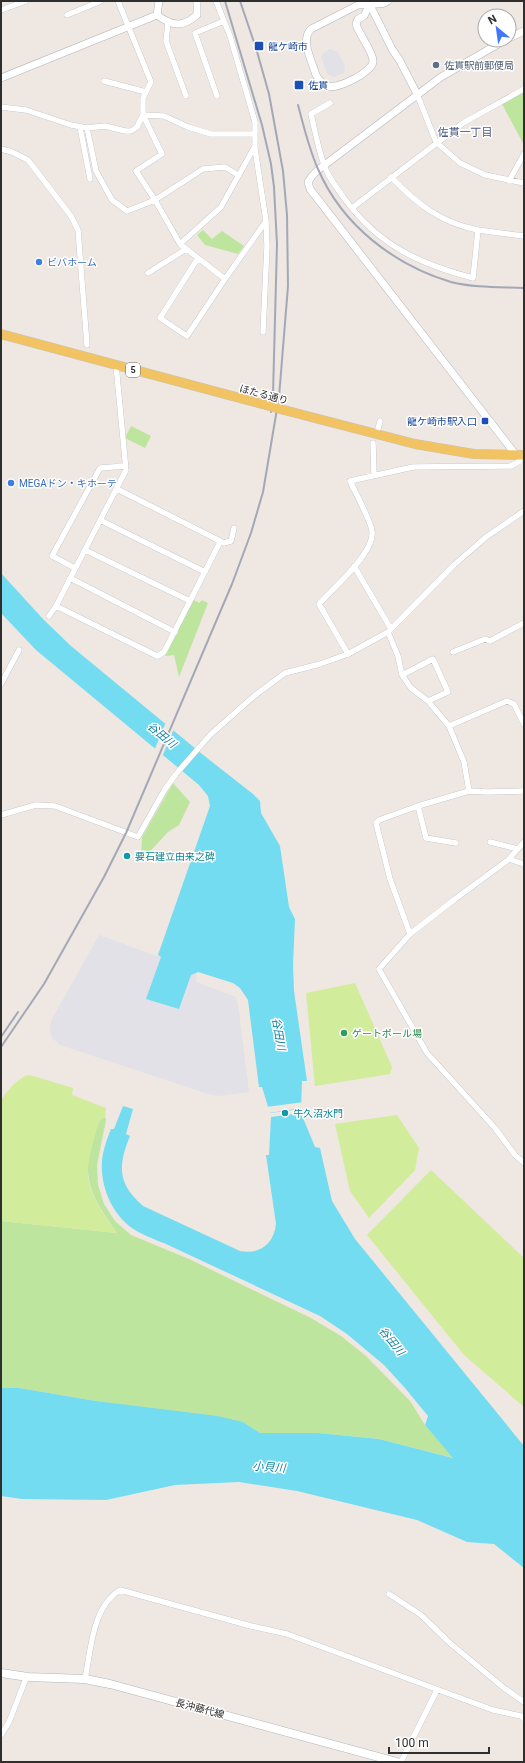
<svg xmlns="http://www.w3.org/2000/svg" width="525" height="1763" font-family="Roboto,'Noto Sans JP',sans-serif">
	<rect width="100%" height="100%" fill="#efe7e1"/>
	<path fill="#e2e1e8" d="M330,49L338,52L345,66L344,73L334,77L327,74L321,56L323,53Z
		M99,935L197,971L196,982L236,997L238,1004L249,1092L218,1096L208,1094L60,1045L52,1038L50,1031L51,1021Z"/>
	<path fill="#bde59e" d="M524,92V145L502,104Z
		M203,230L212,239L222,231L244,246L238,254L205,245L197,235Z
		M131,426L151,436L145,448L125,438Z
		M194,600L199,603L202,600L208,603L179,677L174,655L165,656Z
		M173,783L190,802L179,825L168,832L141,861L142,837Z
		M105,1117L106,1120L97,1165L98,1185L104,1204L115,1221L131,1235L189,1259L311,1318L341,1336L366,1356L410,1401L425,1425L454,1458L379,1439L318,1433H260L243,1422L96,1401L19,1388H1V1221L117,1233C104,1214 90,1196 88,1172C86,1156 95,1136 99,1121Z"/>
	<path fill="#d1ec9a" d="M355,983L392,1067L390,1074L315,1086L306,993Z
		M27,1075L33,1076L73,1088L72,1095L106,1108L105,1117L99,1121C95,1137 89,1153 88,1169C86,1191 105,1217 117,1233L1,1221V1100C8,1090 15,1081 27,1075Z
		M397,1115L419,1148L415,1170L369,1218L350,1191L335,1124Z
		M431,1170L524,1258V1407L464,1355L367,1235Z"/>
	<path fill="#74dcf0" d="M1,573L43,619L71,646L202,754L253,794L260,801L261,813L280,846L289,907L295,919L293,965L294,991L307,1081H302L301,1109L270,1113L262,1087H259L248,1000L240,988L233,983L198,972L191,975L179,1009L146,999L161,957L158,955L210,806L208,796L199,785L36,650L1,613Z
		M123,1106L133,1109L126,1134L130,1136C118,1166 117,1183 143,1206L240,1251C259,1255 274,1244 276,1224L266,1155H269L271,1117L301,1113L315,1147L320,1148L332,1201L355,1239L524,1446V1568L494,1544L467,1542L417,1520L297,1491L239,1482L175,1485L106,1500L22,1499L1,1496V1388H19L96,1401L217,1416L243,1422L260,1433H318L379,1439L453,1458L425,1425L428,1416L405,1388L384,1365L347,1334L320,1316L166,1244C154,1239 142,1235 132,1228C112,1214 100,1186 102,1161C103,1150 107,1139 111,1129H114Z"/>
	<path fill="#efe7e1" d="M166,722L174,729L162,757L154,751Z
		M304,1102L303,1108L268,1113L266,1107Z"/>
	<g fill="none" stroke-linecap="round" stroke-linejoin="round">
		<defs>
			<path id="minor" d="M118,1L151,82L143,98V115L162,154L136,171L155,200L180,244L225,279L266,221
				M216,1L230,36L255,122V149L266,221L267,246L263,332
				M1,10L26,1
				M67,15L101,1
				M168,23L166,41L186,96
				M104,81L146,92
				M417,94L436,142L460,163L485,175L524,183
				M217,96L195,33L224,21
				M330,103L311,114C315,131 318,148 324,165C328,177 337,188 344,198C378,245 419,264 473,278L478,230L524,236
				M1,107L26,110L71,125L87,128L105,126L125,131H131L137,127L143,115
				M143,115L164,116L188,127L211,134H254
				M80,127L90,179
				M87,128L96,171L112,200L127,211L155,200L203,169L225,167L238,175
				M1,149L12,152L28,160L71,216L78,230L87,345
				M391,177C417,204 441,223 478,230
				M509,181L524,154
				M352,208L463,123L524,89
				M180,244L221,207L255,146
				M198,258L160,318L187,336L225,279
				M148,273L186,249
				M378,429L380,421
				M373,443L374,475
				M117,489L224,543L231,541L234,528
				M100,520L205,572
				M85,550L190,601
				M354,566L391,629
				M75,568L52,556L100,468L126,466
				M70,578L175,632
				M56,606L157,656L164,652L220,542
				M49,616L56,606L126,470L116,365
				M388,632L398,656L402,675L411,688L428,701L449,726L464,762L469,791
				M453,652L485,639L490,641L524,623
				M348,654L319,604C333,588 375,553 372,531C371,521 355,492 350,481L413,467L511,466L520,461
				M402,675L433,659L448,692L428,701
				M1,684L19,650
				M449,726L507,701L514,704L524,724
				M418,806L426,838L456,843
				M1,815L36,805L55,806L138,837L165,789L176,774L210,735L254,696L285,673L320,664L348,654L388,632L454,565L486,537L524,511
				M490,842L518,849
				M524,842L508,860L455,899L410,934L379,969L427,1053L495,1128L515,1155L524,1163
				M509,859L524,864
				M410,934L390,879L376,823L379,820L418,806L469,791L487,792L524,791
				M389,1594L421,1615L451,1644L504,1688L524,1702
				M85,1679C91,1650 92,1607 120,1590L251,1626L287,1634L493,1710L521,1716L524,1719
				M1,1735L9,1722L25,1681L28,1677
				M401,1762L437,1690"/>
			<path id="tertiary" d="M159,1L157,15C172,26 182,28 197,15V1
				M369,3L392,49L400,61L417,94
				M370,4L364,16L358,19L356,24C359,35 373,51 373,61C373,72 337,90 327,86C322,84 319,80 316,75C312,61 300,40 311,29L358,5Z
				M509,38L524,31
				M505,40L441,77L318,170L312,176L308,182L310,189L516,455
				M1,78L157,15"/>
			<path id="secondary" d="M370,4L383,3L387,1
				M1,1673L28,1677L85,1679L110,1684L397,1762"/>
			<path id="primary" d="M1,334L266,405
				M284,410L415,444L474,454L524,455"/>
		</defs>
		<use href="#minor" stroke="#b1b5be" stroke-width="6"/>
		<use href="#tertiary" stroke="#b1b5be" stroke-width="8"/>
		<use href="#secondary" stroke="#b1b5be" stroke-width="9"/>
		<use href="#primary" stroke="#c4c4c4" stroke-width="10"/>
		<use href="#minor" stroke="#fff" stroke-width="5.5"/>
		<use href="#tertiary" stroke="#fff" stroke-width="7"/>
		<use href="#secondary" stroke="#fff" stroke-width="8"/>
		<use href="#primary" stroke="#f2c362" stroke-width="9"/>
		<path stroke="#a3a8b8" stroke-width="2" d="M225,1L262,125L271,164L274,187L277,244L273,394L271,412
			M298,105C304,127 309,149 318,169C342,225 394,265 451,282C475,288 500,287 524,288
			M1,1037L18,1012
			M1,1047L44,984L104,877L126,833L232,584L251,533L263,492L279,397L288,286L287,215L283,171L269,94L256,48L240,1"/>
		<defs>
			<path id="primary-bridge" d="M266,405L284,410"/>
		</defs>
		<use href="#primary-bridge" stroke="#c4c4c4" stroke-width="10" stroke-linecap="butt"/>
		<use href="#primary-bridge" stroke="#f2c362" stroke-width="9"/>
	</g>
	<g fill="#1a4fb4" stroke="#fff" stroke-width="1.5">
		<rect x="254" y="41" width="10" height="10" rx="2"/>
		<rect x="294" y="80" width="10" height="10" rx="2"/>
		<rect x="481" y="417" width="8" height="8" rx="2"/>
	</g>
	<circle fill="#5c6f8a" stroke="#fff" stroke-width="1.5" cx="436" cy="65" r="4"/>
	<g fill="#3f7fe0" stroke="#fff" stroke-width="1.5">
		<circle cx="39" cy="262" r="4"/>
		<circle cx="11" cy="483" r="4"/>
	</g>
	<g fill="#0f9aa8" stroke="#fff" stroke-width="1.5">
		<circle cx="127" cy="856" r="4"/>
		<circle cx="285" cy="1113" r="4"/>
	</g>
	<circle fill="#2e9e5b" stroke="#fff" stroke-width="1.5" cx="344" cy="1033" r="4"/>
	<g text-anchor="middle" stroke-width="3" stroke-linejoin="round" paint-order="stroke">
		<rect fill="#fff" stroke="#6d6d6d" stroke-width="1" x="126" y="363" width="14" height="14" rx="3"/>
		<g font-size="9" font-weight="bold" fill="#2e2e2e">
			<text x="133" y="373">5</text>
		</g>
		<g font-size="10" fill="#164399" stroke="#fff" text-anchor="start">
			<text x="268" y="50">龍ケ崎市</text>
			<text x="308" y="89">佐貫</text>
			<text x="477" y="425" text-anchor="end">龍ケ崎市駅入口</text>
		</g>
		<g font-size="10" fill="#4e5e75" stroke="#fff" text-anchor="start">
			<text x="444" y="69">佐貫駅前郵便局</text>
		</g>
		<g font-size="10" fill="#366cbe" stroke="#fff" text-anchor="start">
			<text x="47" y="266">ビバホーム</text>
			<text x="19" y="487">MEGAドン・キホーテ</text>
		</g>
		<g font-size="10" fill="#2e2e2e" stroke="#fff">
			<text transform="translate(264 394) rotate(15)" y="4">ほたる通り</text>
			<text transform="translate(200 1708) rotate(15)" y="4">長沖藤代線</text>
		</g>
		<g font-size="10" fill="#0d838f" stroke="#fff" text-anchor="start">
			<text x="135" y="860">要石建立由来之碑</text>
			<text x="293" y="1117">牛久沼水門</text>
		</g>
		<g font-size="10" fill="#27864d" stroke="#fff" text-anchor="start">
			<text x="352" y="1037">ゲートボール場</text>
		</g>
		<g font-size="11" fill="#4d5b80" stroke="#fff">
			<text x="465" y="136">佐貫一丁目</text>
		</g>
		<g font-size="11" font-style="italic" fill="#0c7ea3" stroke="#fff">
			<text transform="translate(162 735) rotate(40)" y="4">谷田川</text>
			<text transform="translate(279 1034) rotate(80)" y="4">谷田川</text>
			<text transform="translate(392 1341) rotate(51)" y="4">谷田川</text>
			<text transform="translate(269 1467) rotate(4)" y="4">小貝川</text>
		</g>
	</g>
	<rect width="525" height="1763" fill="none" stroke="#2e2e2e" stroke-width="4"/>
	<g transform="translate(497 28) rotate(331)"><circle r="19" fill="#ffffff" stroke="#ababab"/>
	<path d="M0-3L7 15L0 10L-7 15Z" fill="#4177fc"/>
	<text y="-6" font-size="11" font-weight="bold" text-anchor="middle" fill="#2e2e2e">N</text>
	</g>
	<path d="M389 1747v6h100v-6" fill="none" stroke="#2e2e2e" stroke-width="2"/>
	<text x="395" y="1747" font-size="12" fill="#2e2e2e" stroke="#ffffff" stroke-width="3" paint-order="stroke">100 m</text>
</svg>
